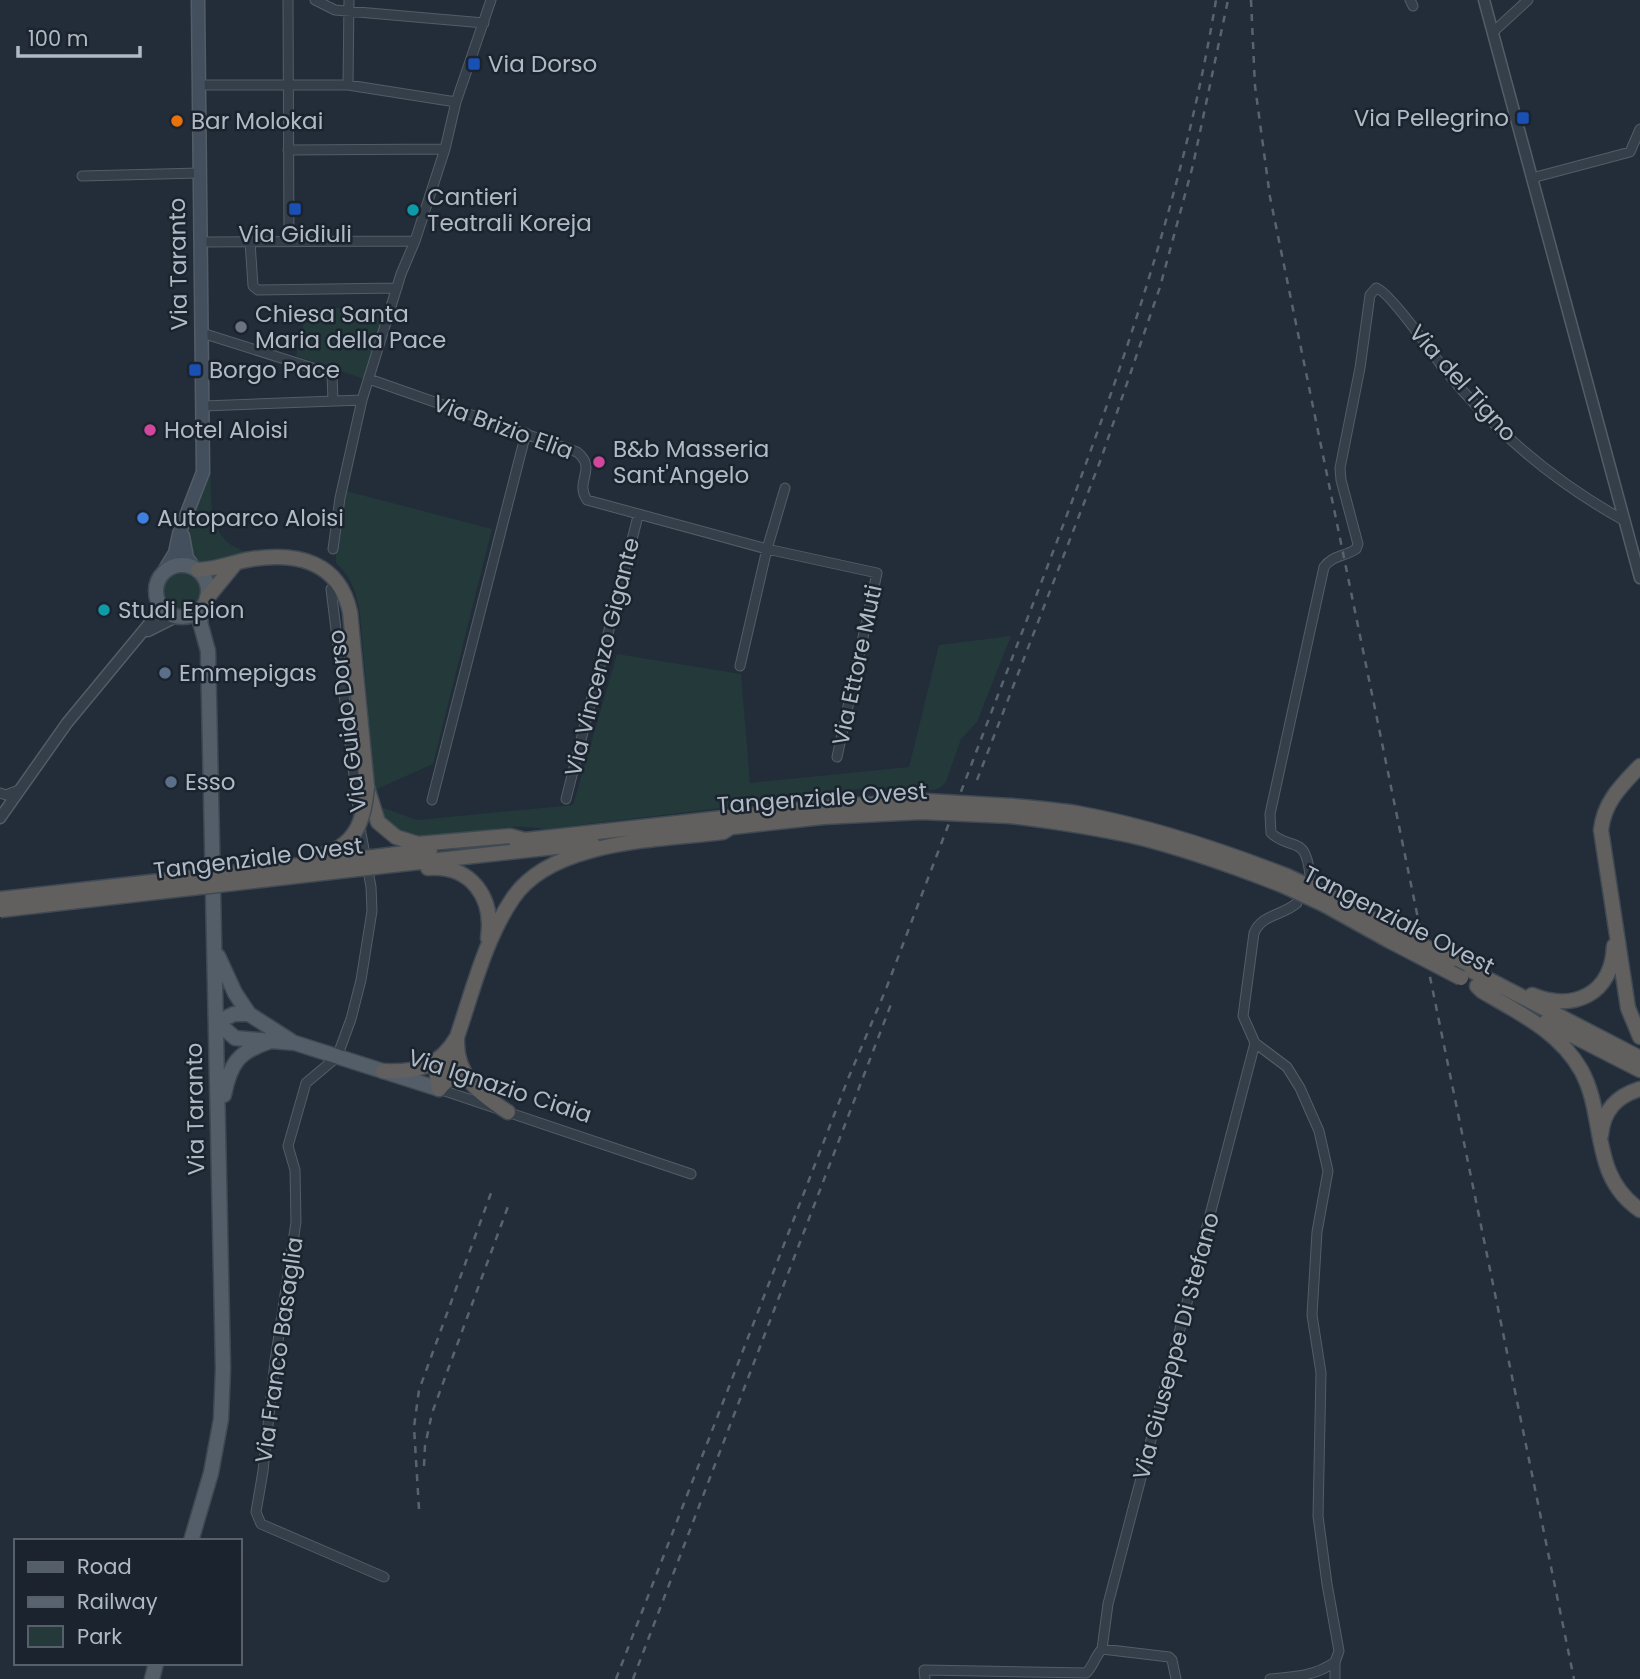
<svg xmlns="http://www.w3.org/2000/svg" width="1640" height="1679" font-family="Poppins,sans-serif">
	<rect width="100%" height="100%" fill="#222d39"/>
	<path fill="#23393a" d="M295,308H385L364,379L296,356L304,322L292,319Z
		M211,471C211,505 207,540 247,552L205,565L194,559L186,535Z
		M346,491L492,529L433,764L375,790L360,615C357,594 352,578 336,563V551Z
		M161 591a20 20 0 1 1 40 0a20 20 0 1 1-40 0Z
		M1011,636L977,722L961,739L946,782L941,787L934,790L896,787L856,789L837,798L818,799L814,797L546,829C535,828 524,826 513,827C482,828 437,842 408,836C392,832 384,820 378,806L417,820L573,805L617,654L741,674L750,783L909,767L939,645Z"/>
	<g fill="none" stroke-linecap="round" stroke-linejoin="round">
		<defs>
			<path id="minor" d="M288,0L289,241
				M315,0L335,10L484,23
				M1410,0L1413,6
				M1493,32L1528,0
				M199,85H348L456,102
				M348,85L349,0
				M288,150L445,149
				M82,176L199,173
				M1532,178L1630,152L1640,129
				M201,242L415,241
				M250,242L253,286L258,290L397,288
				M202,333L332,374L333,401
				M369,379L577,452C598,469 574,481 587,500L767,549L877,573L837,757
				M204,406L362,400
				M333,549L340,498L362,400L401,274L415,241L445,149L456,102L491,0
				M331,589L361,833L371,887L372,911L361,980L351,1019L337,1057L306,1083L288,1146L295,1170L296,1222L275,1361L263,1471L256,1512L261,1524L384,1577
				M740,666L767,549L785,488
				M0,793L6,795L19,790
				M566,799L638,516
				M432,800L526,433
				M1310,875C1305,833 1292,852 1271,833L1270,814L1324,567C1333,555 1344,557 1356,549L1358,544L1341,480L1340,468L1360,368L1370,295L1376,288C1388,290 1431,351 1441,365C1491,428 1554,482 1625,521
				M1297,903C1282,916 1262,914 1254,933L1243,1016L1255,1043L1287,1067L1300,1088L1319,1131L1328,1171L1317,1232L1312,1315L1321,1373L1318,1516L1327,1584L1339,1651L1335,1662V1679
				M439,1089L691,1174
				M1102,1649L1108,1604L1255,1043
				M925,1679L924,1670L1086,1673C1093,1667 1094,1658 1102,1649L1169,1657L1172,1660L1176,1679
				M1270,1679C1295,1677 1315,1676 1335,1662"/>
			<path id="tertiary" d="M1484,0L1640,578
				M148,631L176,617
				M0,818L67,723L153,619L158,608L157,600"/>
			<path id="secondary" d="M183,536L187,558L194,567
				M164,571L175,553L179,534L203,472L198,0"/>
			<path id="primary" d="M156 591a26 26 0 1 1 52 0a26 26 0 1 1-52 0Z
				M218,956L235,993L249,1014L291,1041
				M217,1022L235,1038L295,1043L439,1089
				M217,1022L234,1014H249
				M224,1095C230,1064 238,1052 268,1042
				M191,1541L211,1473L221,1419L223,1369L208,651L200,622L204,605
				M152,1679L156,1663"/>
			<path id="trunk" d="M198,570C220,569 232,562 252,559C298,552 339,562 350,612L367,787L378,822L396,837L418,844L510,836L525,840
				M207,598L234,565
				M1640,766C1621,786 1604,802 1601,830L1628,1008L1640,1037
				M1012,806C1035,808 1059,810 1081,814C1152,827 1220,850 1287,876
				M1010,816C1051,821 1092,827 1133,836C1184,848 1233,866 1282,885
				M724,828L823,817
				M516,841L821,807
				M373,857L430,850
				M375,867L592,843
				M428,868C472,865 494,898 488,938
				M1330,896L1389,928
				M1325,905L1388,940
				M1451,960L1640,1058
				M1477,986L1482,991C1519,1013 1559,1031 1581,1070C1607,1117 1589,1175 1640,1210
				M1532,995C1574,1012 1612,994 1614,946
				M1546,1022L1640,1070
				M457,1038C455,1075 479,1094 508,1112
				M443,1057L437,1077L439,1089L452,1075L457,1057
				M383,1071C415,1073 440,1067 457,1037C473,990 485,939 513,898C552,840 660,840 723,832L731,827
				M1601,1135C1603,1110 1617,1096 1640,1089"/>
		</defs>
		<use href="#minor" stroke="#535d67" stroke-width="11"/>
		<use href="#tertiary" stroke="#535d67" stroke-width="13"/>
		<use href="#secondary" stroke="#535d67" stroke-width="15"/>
		<use href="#primary" stroke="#3e4852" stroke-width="17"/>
		<use href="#trunk" stroke="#404a54" stroke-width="17"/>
		<use href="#minor" stroke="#353f49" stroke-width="9"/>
		<use href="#tertiary" stroke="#353f49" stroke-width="10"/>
		<use href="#secondary" stroke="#434f5c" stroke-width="12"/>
		<use href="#primary" stroke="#535e69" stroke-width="14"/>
		<use href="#trunk" stroke="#61605e" stroke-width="14"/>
		<path stroke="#576470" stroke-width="2.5" stroke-dasharray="7 7" stroke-linecap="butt" d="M1251,0L1255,86L1270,197L1574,1679
			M977,780L1101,459L1160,287L1193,165L1228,0
			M424,1466L425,1446L432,1413L510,1201
			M419,1509L414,1427L419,1390L491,1193
			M616,1679L848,1079L886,989C938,852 990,715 1043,578C1115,390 1183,200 1216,0
			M633,1679L893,999"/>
		<defs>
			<path id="trunk-bridge" d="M821,807L926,801L1012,806
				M823,817L921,812L1010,816
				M318,856C356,847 364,821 367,787
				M1287,876L1330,896
				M1282,885L1325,905
				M0,899L373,857
				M0,910L375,867
				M1389,928L1451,960
				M1388,940L1461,978"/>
		</defs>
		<use href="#trunk-bridge" stroke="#404a54" stroke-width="17" stroke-linecap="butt"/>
		<use href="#trunk-bridge" stroke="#61605e" stroke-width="14"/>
	</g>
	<g fill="#1a4fb4" stroke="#1b242e" stroke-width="2.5">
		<rect x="467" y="57" width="14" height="14" rx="3.5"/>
		<rect x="1516" y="111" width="14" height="14" rx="3.5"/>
		<rect x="288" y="202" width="14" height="14" rx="3.5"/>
		<rect x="188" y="363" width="14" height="14" rx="3.5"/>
	</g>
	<circle fill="#e8710a" stroke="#1b242e" stroke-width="2.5" cx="177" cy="121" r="7"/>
	<g fill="#0f9aa8" stroke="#1b242e" stroke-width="2.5">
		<circle cx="413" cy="210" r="7"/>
		<circle cx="104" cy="610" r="7"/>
	</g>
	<circle fill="#6b7280" stroke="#1b242e" stroke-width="2.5" cx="241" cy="327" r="7"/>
	<g fill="#d1479c" stroke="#1b242e" stroke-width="2.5">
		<circle cx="150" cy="430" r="7"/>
		<circle cx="599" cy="462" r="7"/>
	</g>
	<circle fill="#3f7fe0" stroke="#1b242e" stroke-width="2.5" cx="143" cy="518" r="7"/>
	<g fill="#5c6f8a" stroke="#1b242e" stroke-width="2.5">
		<circle cx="165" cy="673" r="7"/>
		<circle cx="171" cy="782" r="7"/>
	</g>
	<g text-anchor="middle" stroke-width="5" stroke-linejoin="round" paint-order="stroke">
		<g font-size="23" fill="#b0bac5" stroke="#1b242e" text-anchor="start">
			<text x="488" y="72">Via Dorso</text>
			<text x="1509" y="126" text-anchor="end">Via Pellegrino</text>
			<text x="191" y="129">Bar Molokai</text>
			<text x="427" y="205">Cantieri<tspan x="427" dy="26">Teatrali Koreja</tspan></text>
			<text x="295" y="242" text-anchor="middle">Via Gidiuli</text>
			<text x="255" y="322">Chiesa Santa<tspan x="255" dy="26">Maria della Pace</tspan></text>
			<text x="209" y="378">Borgo Pace</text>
			<text x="164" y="438">Hotel Aloisi</text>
			<text x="613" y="457">B&amp;b Masseria<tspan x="613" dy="26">Sant'Angelo</tspan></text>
			<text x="157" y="526">Autoparco Aloisi</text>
			<text x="118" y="618">Studi Epion</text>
			<text x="179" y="681">Emmepigas</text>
			<text x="185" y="790">Esso</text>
		</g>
		<g font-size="23" fill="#b0bac5" stroke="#1b242e">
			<text transform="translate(178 264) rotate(-91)" y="8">Via Taranto</text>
			<text transform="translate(1463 383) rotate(48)" y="8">Via del Tigno</text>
			<text transform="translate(503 427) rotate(20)" y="8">Via Brizio Elia</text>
			<text transform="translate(602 657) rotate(-76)" y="8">Via Vincenzo Gigante</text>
			<text transform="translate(857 665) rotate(-78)" y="8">Via Ettore Muti</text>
			<text transform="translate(347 721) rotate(-97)" y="8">Via Guido Dorso</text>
			<text transform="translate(822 798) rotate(-4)" y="8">Tangenziale Ovest</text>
			<text transform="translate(258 858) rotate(-7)" y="8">Tangenziale Ovest</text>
			<text transform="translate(1399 920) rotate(27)" y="8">Tangenziale Ovest</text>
			<text transform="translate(500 1086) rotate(18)" y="8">Via Ignazio Ciaia</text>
			<text transform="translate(195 1109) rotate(-91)" y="8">Via Taranto</text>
			<text transform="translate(1176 1346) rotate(-75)" y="8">Via Giuseppe Di Stefano</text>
			<text transform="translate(279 1350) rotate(-82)" y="8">Via Franco Basaglia</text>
		</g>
	</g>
	<rect x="14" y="1539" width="228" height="126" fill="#1b242e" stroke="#57606a" stroke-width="2"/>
	<rect x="28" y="1562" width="35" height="10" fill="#535e69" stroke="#57606a" stroke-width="2"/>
	<text x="77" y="1574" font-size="21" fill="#b0bac5">Road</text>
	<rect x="28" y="1597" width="35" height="10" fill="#576470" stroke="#57606a" stroke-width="2"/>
	<text x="77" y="1609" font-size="21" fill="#b0bac5">Railway</text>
	<rect x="28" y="1626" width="35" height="21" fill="#23393a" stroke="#57606a" stroke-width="2"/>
	<text x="77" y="1644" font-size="21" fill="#b0bac5">Park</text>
	<path d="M18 46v10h122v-10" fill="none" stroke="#b0bac5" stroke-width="3.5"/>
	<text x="28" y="46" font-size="21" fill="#b0bac5" stroke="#1b242e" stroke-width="5" paint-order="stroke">100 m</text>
</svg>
